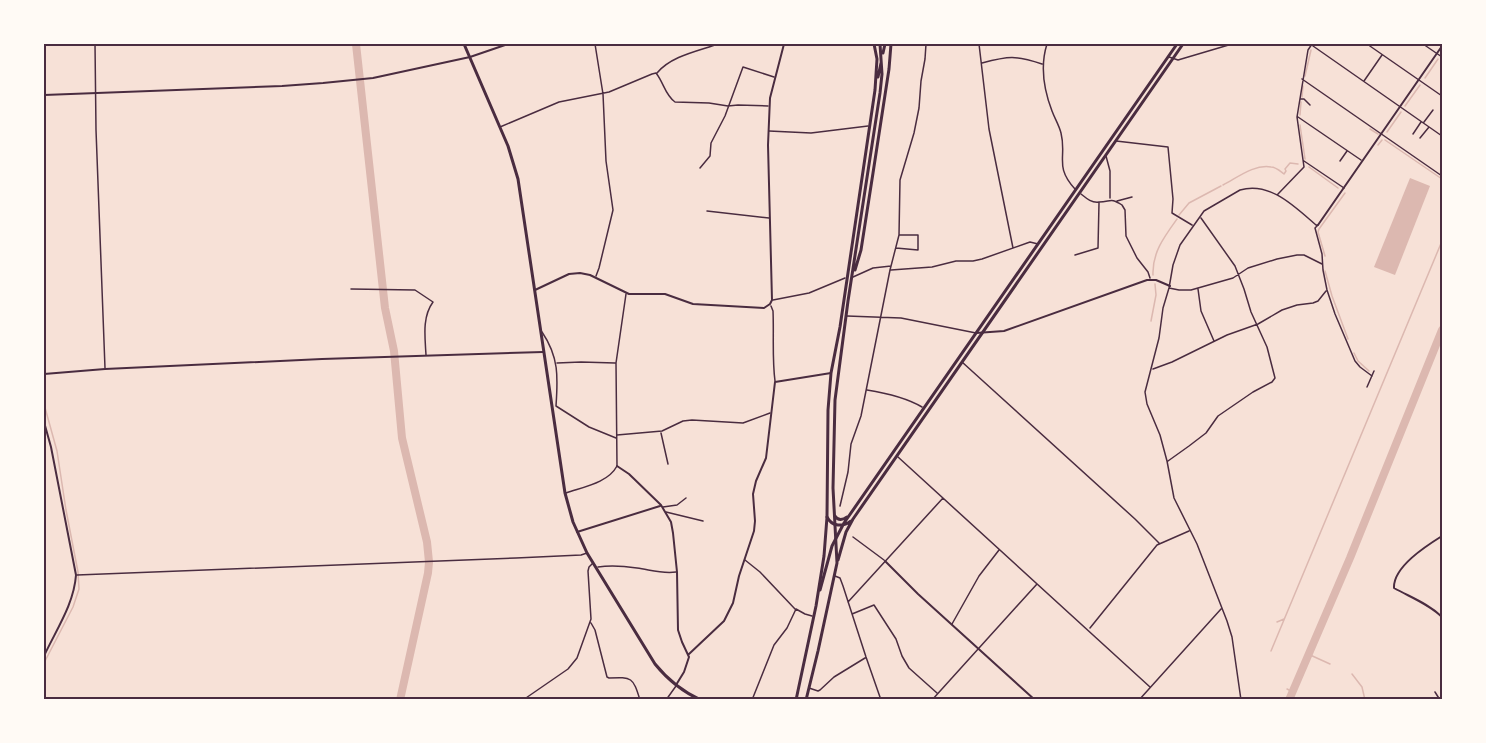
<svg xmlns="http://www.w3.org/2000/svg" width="1486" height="743" font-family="'Archivo Narrow',sans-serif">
	<rect width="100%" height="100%" fill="#f7e1d7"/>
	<path fill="#dcb8b0" d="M1410,178L1430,186L1395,275L1374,267Z"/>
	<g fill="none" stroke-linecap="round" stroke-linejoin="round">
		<path stroke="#dcb8b0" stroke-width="1.5" d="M1305,76L1311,50
			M1425,78L1438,59
			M1302,97L1303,86
			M1405,106L1420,85
			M1300,115L1301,102
			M1300,125L1305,159
			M1370,129L1378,134
			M1387,132L1401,112
			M1385,140L1442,179
			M1378,145L1382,140
			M1309,167L1338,188
			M1223,185C1237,178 1254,164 1271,167C1276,167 1280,171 1284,174L1286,171L1285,169L1290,163L1298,164
			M1179,215L1189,203L1221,186
			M1325,256L1318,232L1319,229L1345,193
			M1325,271L1332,296L1348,339
			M1153,275C1152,253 1164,237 1177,219
			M1151,321L1156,295L1155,284
			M1354,353L1358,361L1369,371
			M44,404L57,451L66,510L78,572L79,589L73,607L44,663
			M1277,622L1284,619
			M1271,651L1442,241
			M1308,654L1330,664
			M1352,674L1362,687L1365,700
			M1287,689L1293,692"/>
		<path stroke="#dcb8b0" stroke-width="8" d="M356,44L385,308L394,351L402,438L427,542L429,562L428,573L400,700
			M1289,700L1350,558L1442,330"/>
		<path stroke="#4a2c40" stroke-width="1.5" d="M95,44L96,130L105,368
			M595,44L603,94L606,161L613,210L599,268L596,276
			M979,44L989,129L1013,248
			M1047,44C1040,66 1044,90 1052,111C1055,119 1059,125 1061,133C1067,157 1054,166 1075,189
			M1367,44L1442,96
			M1423,44L1442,57
			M1313,46L1442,136
			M1169,57L1178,60L1232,44
			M982,63C1008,56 1016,55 1042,64
			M657,73C671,56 698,51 718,44
			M1302,79L1442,176
			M1364,81L1382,55
			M1300,99H1304L1310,105
			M1298,117L1361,160
			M1424,122L1433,110
			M500,127L559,102L609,92L652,74L656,73C664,83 665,95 675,102L709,103L728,106L738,105L768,106
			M769,131L811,133L868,126
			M1413,134L1421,122
			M1420,138L1429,127
			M1116,141L1168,147L1173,199L1172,213L1192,225
			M1106,156L1110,171V198
			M1304,161L1344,188
			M1340,161L1347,151
			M700,168L710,156L711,143L725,116L743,67L774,77
			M1081,194C1086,198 1091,203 1099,202C1111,202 1110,197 1122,205L1125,210L1126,236L1137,258L1148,272L1150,278
			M1278,194L1304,167L1297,117L1308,50L1312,44
			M1117,201L1132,197
			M707,211L769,218
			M896,248L918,250V235H900
			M1075,255L1098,248L1099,203
			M891,270L932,267L956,261H973L982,259L1030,242L1038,244
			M853,277L873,268L891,266
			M1169,288L1179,290H1191L1233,278L1248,268L1277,259L1297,255H1304L1322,264
			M351,289L415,290L433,302C422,317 425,337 426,355
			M1198,289L1201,311L1214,341
			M773,300L809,293L845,278
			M771,306L773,311C774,334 772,358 775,381
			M847,316L901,318L976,333
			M542,332C559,357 558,377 556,406L589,427L616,438
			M962,362L1135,519L1159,543
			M557,363L581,362L615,363
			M1153,369L1172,362L1227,335L1258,324L1282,310L1297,305L1313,303L1318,301L1326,291
			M1367,387L1374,371
			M867,390C886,393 905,397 922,407
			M661,433L668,464
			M617,435L662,431L683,421L692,420L743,423L770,413
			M898,457L1150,687
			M1168,461L1189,446L1206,433L1218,416L1253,392L1272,382L1275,378L1267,347L1251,312L1244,289L1235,266L1201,218
			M566,493C583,487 608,483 617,466L616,363L626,294
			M840,506L848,472L851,444L861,416L890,270L899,235L900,180L914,133L919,108L921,81L925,59L926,44
			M663,507L677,505L686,498
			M666,512L703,521
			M853,537L884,560
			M745,560L760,572L795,609
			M598,567C610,565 624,566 637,568C651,570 662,574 676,572
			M77,575L516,558L581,555L587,553
			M835,576L840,578L843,586L866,657L881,700
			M848,602L943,498
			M852,614L874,605L896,639L902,656L909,668L937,693
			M591,623L595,630L607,677L609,678C632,677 633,677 640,700
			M952,624L979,576L999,550
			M1090,628L1157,545L1189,531
			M809,688L818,691L820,690L834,677L865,658
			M1435,692L1440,700
			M523,700L568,669L577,658L591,619L588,571L589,567L593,563
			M666,700L676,686
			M752,700L774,645L787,628L796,609L805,614L812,616
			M932,700L1037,584
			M1139,700L1221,609
			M1241,700L1232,637L1227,621L1197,544L1174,498L1167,461L1160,435L1147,404L1145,392L1159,338L1163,308L1169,288L1173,265L1180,245L1204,211L1240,190C1270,181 1295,207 1316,225H1318L1315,228L1322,254L1323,270L1327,290L1335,314L1355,361L1360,367L1372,376"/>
		<path stroke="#4a2c40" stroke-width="2" d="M44,95L282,86L323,83L373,78L470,57L508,44
			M1318,225L1442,46
			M535,290L569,274L580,273L590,275L629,294H665L693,304L764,308L770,304L772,300L768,145L770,98L784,44
			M976,333L1004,331L1147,280H1156L1170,286
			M44,374L105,369L322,359L543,352
			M44,422L51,447L76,575C74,604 56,630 44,656
			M617,466L629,474L661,505L671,522L673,533L677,572L678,630L682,642L689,657L684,672L676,685
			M577,532L660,506
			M1442,536C1426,546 1393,567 1394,588C1410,597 1429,604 1442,617
			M885,561L918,594L1035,700
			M689,654L724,621L733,603L739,576L754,531L755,521L753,494L756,481L766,458L775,382L831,373"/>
		<path stroke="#4a2c40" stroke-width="3" d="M464,44L508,146L518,179L565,493L573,522L587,553L655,664C668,680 683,692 701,700"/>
		<path stroke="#4a2c40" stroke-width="3" d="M835,516C838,521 843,520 847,517
			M827,517C832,527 843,527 851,521
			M838,560L846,532L853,519L1183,44
			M820,590L832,546L844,523L1177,44"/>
		<path stroke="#4a2c40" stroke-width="3" d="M883,53L885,44
			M878,77L881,63
			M855,270L861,250L873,173L889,69L891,44
			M796,700L816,606L824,556L827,517L828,410L831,373L840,327L875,90L877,59L874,44
			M806,700L818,651L837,563L833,488L835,400L848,301L880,93L882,74L880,44"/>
	</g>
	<rect width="1486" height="743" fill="none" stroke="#fffaf5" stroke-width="90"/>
	<rect x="45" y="45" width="1396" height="653" fill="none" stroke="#4a2c40" stroke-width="2"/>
</svg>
